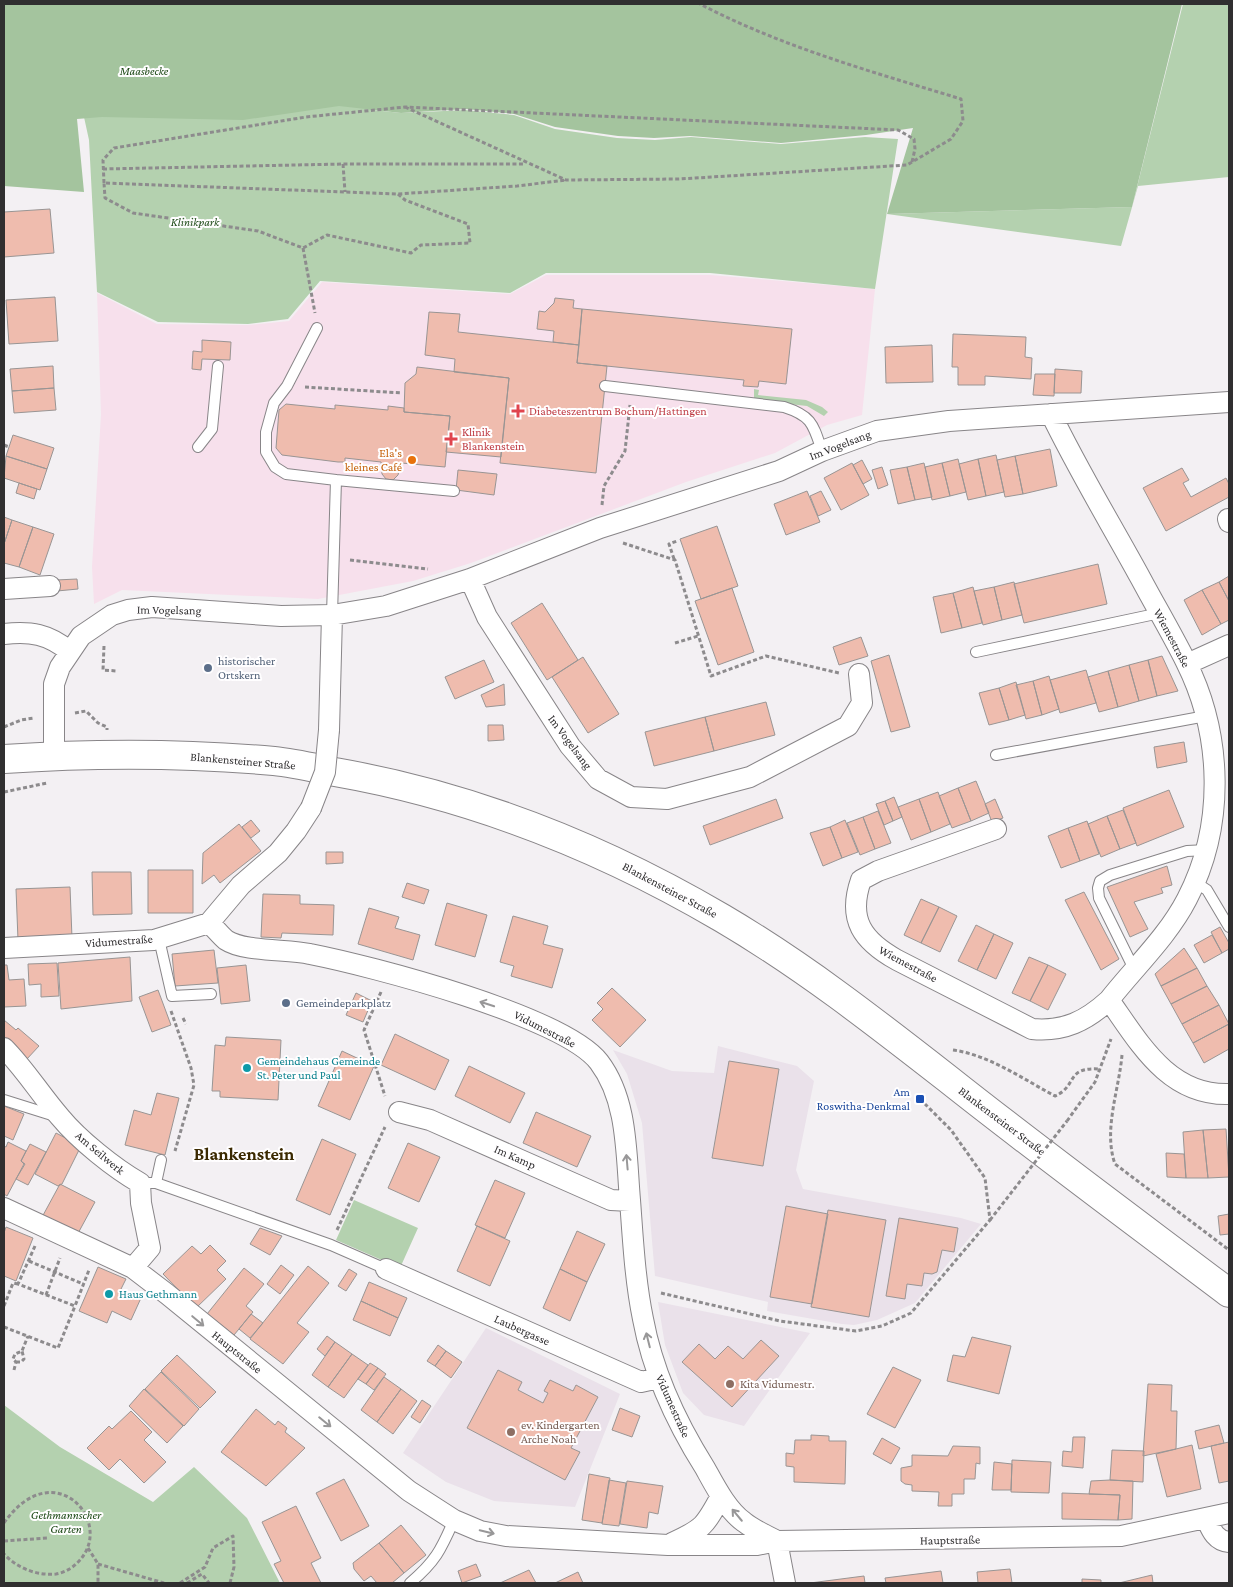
<svg xmlns="http://www.w3.org/2000/svg" width="1233" height="1587" font-family="'Crimson Pro',serif">
	<rect width="100%" height="100%" fill="#f3f0f3"/>
	<path fill="#eae1ea" d="M718,1046L797,1066L814,1081L796,1170L803,1189L961,1218L981,1224L915,1303L877,1320L854,1325L842,1324L767,1311L768,1302L655,1276L642,1123L627,1074L613,1050L672,1071L714,1073Z
		M658,1302L810,1333L744,1426L704,1415L683,1393L665,1345Z
		M486,1328L620,1394L575,1507L494,1501L446,1482L403,1453Z"/>
	<path fill="#f7e0ec" d="M546,275H711L875,289L862,415L827,425L775,453L686,482L471,563L413,581L318,599L122,590L94,604L92,567L101,414L97,293L157,324L248,325L289,321L322,282L510,294Z"/>
	<path fill="#b4d1af" d="M4,4L413,106L373,110L401,113L465,110L514,115L555,129L617,138L655,140L691,137L781,144L865,137L898,139L875,289L710,273H546L510,293L320,281L288,319L248,324L158,322L97,292L89,140L77,85Z
		M1183,4H1229V177L1138,186L1121,246L887,214L1132,207Z
		M754,389L759,390L758,395L806,400L822,407L828,412L824,416L807,406L754,400Z
		M354,1200L418,1228L400,1268L336,1240Z
		M4,1405L60,1447L153,1502L194,1467L247,1518L280,1583H4Z"/>
	<path fill="#a4c49e" d="M4,4H1182L1132,207L887,214L913,128L866,135L781,143L690,136L654,138L618,136L555,127L514,114L466,109L401,113L339,106L243,120L102,117L77,119L84,192L4,186Z"/>
	<path fill="#efbcae" stroke="#999594" d="M50,209L54,253L4,257V212Z
		M55,297L58,341L9,344L6,300Z
		M555,298L574,300L573,308L582,309L579,345L553,342L554,331L537,329L539,311L545,312L554,303Z
		M582,309L792,329L786,384L759,381L758,387L743,386L744,380L577,363Z
		M429,312L460,314L458,332L579,345L577,363L607,366L596,473L500,463L509,378L454,372L455,359L425,355Z
		M953,334L1026,337L1025,357L1032,358L1031,379L985,376V385H958V367H952Z
		M202,340L231,342L230,360L202,359L201,370L192,369L193,351L202,352Z
		M932,345L933,382L886,383L885,347Z
		M53,366L54,388L12,391L10,369Z
		M417,367L509,378L501,457L446,452L450,416L404,412L405,383L416,374Z
		M1055,369L1082,371L1081,393H1054Z
		M1035,374H1055L1054,396L1033,395Z
		M54,388L56,410L14,413L12,391Z
		M286,404L335,409V405L388,410V406L404,408V412L450,416L445,467L401,463L398,475L393,480L386,479L382,474L381,462L345,458V462H338L282,455L276,448L279,410Z
		M13,435L54,448L47,469L6,456Z
		M1050,449L1057,486L1023,494L1015,456Z
		M996,455L1004,492L986,496L978,459Z
		M6,456L47,469L40,490L4,478Z
		M1015,456L1023,494L1005,497L997,460Z
		M958,459L966,492L950,496L942,463Z
		M978,459L986,496L968,500L959,464Z
		M862,460L872,479L863,484L853,465Z
		M852,463L869,495L841,510L824,478Z
		M924,463L932,497L915,500L907,467Z
		M942,463L950,496L932,500L925,467Z
		M882,467L888,485L878,489L872,470Z
		M907,467L915,500L898,504L890,470Z
		M1182,468L1189,480L1183,483L1191,497L1226,478L1229,484V497L1166,531L1143,488Z
		M458,470L497,474L494,495L456,490Z
		M19,483L37,489L34,499L16,493Z
		M807,491L820,522L786,535L774,504Z
		M821,491L831,510L818,516L810,496Z
		M4,517L12,520L4,544Z
		M12,520L33,527L19,567L4,563V544Z
		M717,526L738,586L701,599L680,539Z
		M33,527L54,534L40,575L19,567Z
		M1098,564L1107,604L1024,623L1014,584Z
		M1229,576V601L1219,582Z
		M77,579L78,589L57,591L56,580Z
		M1014,582L1022,615L1002,620L994,587Z
		M1219,582L1229,601V620L1221,624L1202,590Z
		M973,587L982,623L962,628L953,593Z
		M994,587L1002,620L983,625L974,591Z
		M732,588L754,652L718,665L695,601Z
		M1202,590L1221,624L1202,635L1184,600Z
		M953,593L962,628L941,633L933,597Z
		M542,603L578,660L547,680L511,623Z
		M861,637L868,656L839,665L833,647Z
		M889,655L910,727L891,732L871,661Z
		M1162,656L1178,691L1157,696L1148,660Z
		M583,657L619,714L588,733L552,677Z
		M484,660L494,682L455,699L445,677Z
		M1148,660L1157,696L1139,701L1129,665Z
		M1129,665L1139,701L1118,707L1108,671Z
		M1086,670L1096,703L1060,713L1050,680Z
		M1108,671L1118,707L1099,712L1088,677Z
		M1049,676L1059,709L1042,715L1033,681Z
		M1033,681L1042,715L1026,719L1016,685Z
		M1016,682L1025,715L1009,720L999,688Z
		M504,684L505,705L486,707L481,695Z
		M999,688L1009,720L989,725L979,693Z
		M766,702L775,735L714,751L705,717Z
		M705,717L714,751L654,766L645,732Z
		M488,725H503L504,740L488,741Z
		M1184,742L1187,762L1157,768L1154,747Z
		M976,781L989,813L971,821L958,788Z
		M958,788L971,821L952,828L939,796Z
		M1169,790L1184,827L1137,846L1123,808Z
		M938,792L950,824L931,832L919,799Z
		M894,797L902,817L893,821L885,801Z
		M776,799L783,818L710,845L703,826Z
		M919,799L931,832L911,840L898,807Z
		M995,799L1003,818L992,822L985,804Z
		M885,801L893,821L884,825L876,804Z
		M1123,810L1136,843L1120,849L1107,816Z
		M878,811L891,843L875,849L863,817Z
		M1107,816L1120,849L1101,857L1088,824Z
		M863,817L875,849L860,855L847,823Z
		M251,820L260,831L251,838L242,827Z
		M845,820L858,852L842,858L830,827Z
		M1087,821L1099,854L1080,861L1068,828Z
		M239,824L261,851L220,883L214,875L202,884L203,853Z
		M830,827L842,858L823,866L810,833Z
		M1068,828L1080,861L1061,868L1048,836Z
		M326,852H343V863L326,864Z
		M1167,866L1172,885L1161,888L1163,893L1134,902L1148,929L1130,937L1107,887Z
		M148,870H193V913H148Z
		M92,872H131L132,914L93,915Z
		M407,883L429,890L424,904L402,897Z
		M70,887L72,938L18,940L16,889Z
		M1084,892L1119,959L1101,970L1065,900Z
		M263,894L300,895V904L334,905L333,935L282,933L281,938L261,937Z
		M921,899L939,907L921,943L904,935Z
		M447,903L487,915L475,957L435,945Z
		M939,907L957,916L940,952L921,943Z
		M369,908L399,917L395,928L420,935L413,960L358,944Z
		M513,916L548,926L543,944L563,949L552,988L511,976L514,966L500,962Z
		M976,925L994,934L977,970L958,961Z
		M1220,927L1229,943V949L1222,953L1211,932Z
		M994,934L1013,943L996,979L977,970Z
		M1212,935L1222,953L1204,963L1194,945Z
		M1184,948L1197,968L1161,986L1155,974Z
		M214,950L218,983L175,986L172,954Z
		M130,957L132,1001L61,1009L58,963Z
		M1029,957L1048,965L1030,1001L1012,993Z
		M57,963L59,996L41,997V984L29,985L28,964Z
		M4,965H7L9,980L24,979L26,1006L4,1007Z
		M246,965L250,1001L221,1004L217,968Z
		M1048,965L1066,974L1048,1010L1030,1001Z
		M1197,968L1207,986L1171,1004L1161,986Z
		M1207,986L1219,1005L1182,1024L1171,1004Z
		M612,988L646,1020L620,1047L592,1020L603,1009L597,1003Z
		M158,990L171,1025L152,1032L139,997Z
		M356,993L372,1001L363,1022L346,1015Z
		M1219,1005L1229,1024L1193,1043L1182,1024Z
		M4,1020L16,1030L18,1028L39,1046L26,1060L4,1040Z
		M1229,1024V1049L1204,1063L1193,1043Z
		M395,1034L449,1060L435,1090L381,1065Z
		M226,1037L281,1040L278,1100L220,1097V1091H212L215,1045L225,1046Z
		M342,1051L374,1066L350,1120L318,1106Z
		M729,1061L779,1069L763,1166L712,1158Z
		M469,1066L525,1093L510,1123L455,1096Z
		M157,1093L179,1098L165,1155L125,1145L134,1110L151,1115Z
		M4,1106L24,1114L13,1140L4,1136Z
		M536,1112L591,1136L577,1167L523,1143Z
		M1226,1129L1229,1177L1208,1178L1203,1130Z
		M1203,1130L1208,1178H1186L1183,1132Z
		M56,1133L81,1146L62,1184L58,1186L35,1174Z
		M322,1139L356,1154L330,1215L296,1200Z
		M8,1142L26,1151L21,1161L24,1164L7,1196L4,1194V1146L6,1147Z
		M408,1143L440,1157L419,1202L388,1188Z
		M30,1144L46,1152L28,1185L16,1179L25,1164L21,1161Z
		M1166,1153L1184,1154L1186,1178L1167,1177Z
		M495,1180L525,1193L505,1238L475,1225Z
		M60,1184L95,1202L76,1237L41,1219Z
		M786,1206L828,1214L812,1304L770,1297Z
		M828,1210L886,1220L869,1317L811,1307Z
		M1229,1214V1234L1220,1235L1218,1216Z
		M899,1218L958,1228L954,1252L942,1250L937,1272L932,1274L924,1273L922,1286L907,1284L905,1299L886,1296Z
		M477,1226L510,1241L490,1286L457,1271Z
		M6,1227L33,1238L16,1281L4,1276V1233Z
		M260,1228L282,1236L270,1255L250,1244Z
		M577,1231L605,1244L587,1282L560,1269Z
		M210,1245L226,1261L217,1270L226,1279L196,1308L163,1274L192,1246L201,1254Z
		M281,1265L294,1275L280,1294L267,1284Z
		M308,1266L329,1283L297,1323L309,1332L283,1364L250,1339Z
		M98,1267L126,1279L121,1289L141,1298L131,1320L112,1311L107,1323L79,1311Z
		M244,1268L264,1284L246,1306L253,1312L234,1335L207,1314Z
		M349,1269L357,1274L346,1291L338,1286Z
		M560,1269L587,1282L570,1321L543,1308Z
		M369,1282L407,1298L398,1318L361,1301Z
		M361,1301L398,1318L390,1336L353,1320Z
		M251,1314L263,1323L250,1338L239,1329Z
		M327,1336L335,1342L325,1356L317,1349Z
		M972,1337L1011,1346L999,1394L947,1381L953,1355L965,1357Z
		M761,1340L779,1356L732,1407L682,1362L699,1344L715,1359L728,1346L743,1359Z
		M335,1342L352,1354L328,1387L312,1375Z
		M438,1345L446,1351L435,1366L427,1361Z
		M446,1351L462,1362L451,1378L435,1366Z
		M352,1354L368,1365L344,1398L328,1387Z
		M177,1355L216,1392L200,1408L161,1371Z
		M370,1363L378,1368L366,1384L358,1379Z
		M893,1367L921,1380L895,1428L867,1414Z
		M378,1368L386,1374L374,1390L366,1384Z
		M498,1370L522,1382L518,1390L543,1403L548,1393L544,1391L550,1380L573,1391L576,1385L598,1397L571,1448L580,1452L565,1480L467,1428Z
		M161,1372L199,1409L184,1426L145,1389Z
		M384,1377L401,1389L377,1422L361,1410Z
		M1148,1384L1172,1385L1171,1411H1177L1176,1449L1143,1456Z
		M144,1389L183,1426L167,1443L129,1406Z
		M401,1389L417,1401L393,1434L377,1422Z
		M422,1400L431,1406L420,1423L411,1417Z
		M620,1408L640,1416L632,1437L612,1430Z
		M256,1409L275,1425L278,1421L287,1428L285,1432L305,1448L266,1486L221,1452Z
		M131,1411L152,1432L144,1440L166,1462L144,1483L120,1459L109,1470L87,1448L109,1426L112,1429Z
		M1219,1425L1224,1443L1199,1449L1195,1431Z
		M811,1435L829,1436V1441H846L845,1484L794,1482V1467L786,1466V1453L794,1454L795,1440H811Z
		M1073,1437H1085L1083,1468L1062,1466L1063,1451L1072,1452Z
		M882,1438L900,1448L891,1464L873,1454Z
		M1229,1442V1481L1219,1483L1211,1446Z
		M1192,1445L1201,1489L1167,1497L1156,1454Z
		M953,1446L980,1447V1464L976,1463L975,1479H964V1494H952V1506H938L939,1492L912,1491V1485L905,1484L901,1481V1468L912,1466V1455L948,1456Z
		M1112,1450L1144,1451L1143,1482L1110,1480Z
		M1012,1460L1051,1462L1049,1493L1011,1492Z
		M994,1462L1012,1464L1011,1490H992Z
		M589,1474L610,1478L602,1523L582,1520Z
		M344,1479L369,1526L341,1541L316,1493Z
		M609,1480L626,1483L619,1526L602,1524Z
		M1110,1480L1133,1481L1132,1519L1118,1520L1120,1495L1089,1494L1091,1481Z
		M627,1481L663,1486L658,1514L649,1512L647,1528L620,1524Z
		M1062,1493L1120,1495L1118,1520L1062,1519Z
		M296,1506L321,1558L311,1563L321,1583H284L274,1564L281,1561L262,1522Z
		M401,1525L426,1555L404,1573L379,1543Z
		M379,1543L404,1573L392,1583H377L371,1576L364,1581L354,1569L353,1563Z
		M476,1564L481,1576L462,1583L458,1571Z
		M1010,1569L1012,1583H978L977,1572Z
		M529,1570L536,1583H500Z
		M941,1571L943,1583H886L885,1578Z
		M578,1572L583,1583H555Z
		M1152,1575L1153,1583H1119Z
		M864,1576L865,1583H810Z
		M1082,1579L1101,1580V1583H1082Z"/>
	<g fill="none" stroke-linecap="round" stroke-linejoin="round">
		<defs>
			<path id="lane" d="M317,328L287,386L274,403L266,432V452L275,467L286,474L336,480L332,615
				M605,386L784,407C812,416 813,424 822,451
				M198,447L212,429L218,366
				M336,480L454,491
				M976,652L1160,613
				M996,755L1206,716
				M1195,882L1207,890L1229,927
				M159,939L172,996L211,994
				M1134,969L1099,898L1098,888L1100,881L1110,875L1187,851L1207,850
				M4,1100L55,1116
				M140,1183H156L331,1245L386,1269
				M156,1183L161,1160
				M410,1583C435,1562 441,1550 454,1520"/>
			<path id="street" d="M1051,414C1078,470 1111,524 1141,579C1156,607 1172,634 1186,662C1223,736 1225,826 1187,899C1168,936 1135,967 1109,1000C1139,1042 1168,1096 1229,1094
				M1228,519L1229,522
				M470,579L487,617L570,746L598,779L631,797L667,799L750,777L848,726L862,703L859,674
				M4,589L50,586
				M4,634C31,631 48,634 69,651
				M1187,664L1229,645
				M329,730L332,615
				M54,756V684L60,667L81,636L112,615L128,610L152,607L281,616L332,615L386,606L470,579L600,528L779,471L822,451L877,431L949,421L1229,402
				M996,829L878,871L861,880C847,920 863,941 897,960L1032,1029C1064,1032 1086,1021 1109,1000
				M209,923L241,885L278,853L296,831L311,808
				M4,948L154,940L209,923C215,928 220,935 226,940C244,952 288,949 310,954C371,966 564,1016 599,1062C628,1100 626,1154 630,1200C633,1240 635,1280 643,1319C653,1373 676,1422 705,1468C715,1486 727,1510 744,1522C754,1530 766,1535 777,1541
				M4,1048C25,1069 40,1094 60,1117C79,1140 114,1168 140,1183L141,1203L150,1248L133,1268
				M399,1112L430,1120L611,1200L630,1201
				M4,1208L133,1268L167,1294L409,1491L454,1520L480,1531L506,1536L668,1545H757L777,1541L1121,1536L1229,1513
				M386,1269L641,1382L659,1378
				M1206,1518C1211,1529 1215,1541 1229,1542
				M777,1541L785,1583
				M672,1543C703,1529 705,1526 721,1496"/>
			<path id="secondary" d="M4,759C93,753 184,753 274,761C294,763 315,768 335,772C472,796 603,848 722,918C802,965 875,1022 948,1079C1040,1152 1135,1222 1229,1293"/>
		</defs>
		<use href="#lane" stroke="#888588" stroke-width="12"/>
		<use href="#street" stroke="#888588" stroke-width="22"/>
		<use href="#secondary" stroke="#888588" stroke-width="30"/>
		<path stroke="#8d8b8d" stroke-width="3" stroke-dasharray="4 2.5" stroke-linecap="butt" d="M405,107L566,180L679,179L907,165L951,139L963,121L961,99C873,72 782,47 700,4
			M343,164L345,192
			M103,169L343,164H524
			M104,183L103,160L114,148L306,117L405,107L898,130L914,139L915,149L912,162
			M398,194L405,200L468,224L470,243L421,245L411,253L327,235L303,248L258,231L133,213L105,198L104,183L398,194L517,186L566,180
			M303,248L315,313
			M305,387L402,393
			M4,445L9,447
			M602,505L604,486L625,451L630,405
			M623,543L675,560L711,676L766,656L839,673
			M674,559L669,544L677,541
			M350,560L428,569
			M675,643L698,636
			M104,646L103,670L117,671
			M75,713L86,711L98,723L107,727V730
			M4,727L21,720L34,718
			M4,792L47,783
			M381,992L364,1030L385,1096
			M171,1011L191,1068L194,1085L175,1151
			M183,1018L186,1024
			M953,1050C989,1055 1023,1079 1055,1096C1078,1086 1065,1067 1099,1069
			M1122,1055C1119,1090 1103,1130 1115,1164L1229,1250
			M1067,1121L1095,1082L1111,1039
			M337,1230L385,1127
			M35,1246L18,1284L75,1306L89,1270
			M29,1261L83,1284
			M661,1293L780,1321L856,1331L882,1326L911,1313L990,1220L985,1178L951,1130L920,1099L926,1094
			M46,1295L60,1258
			M4,1306L13,1283L18,1284
			M4,1327L58,1348L75,1306
			M16,1362H21L24,1359L22,1351
			M14,1370L16,1362L13,1359L15,1354L22,1351L28,1336
			M4,1523C55,1450 119,1526 76,1564C71,1569 63,1573 56,1574C37,1576 17,1568 4,1554
			M4,1541L47,1538
			M88,1548L98,1564V1583
			M98,1564L164,1583
			M180,1583L205,1567L213,1548L233,1536L234,1567L230,1583
			M187,1583L202,1574L209,1583"/>
		<use href="#lane" stroke="#fff" stroke-width="10"/>
		<use href="#street" stroke="#fff" stroke-width="20"/>
		<use href="#secondary" stroke="#fff" stroke-width="28"/>
		<defs>
			<path id="street-bridge" d="M311,808L325,772L329,730"/>
		</defs>
		<use href="#street-bridge" stroke="#888588" stroke-width="22" stroke-linecap="butt"/>
		<path stroke="#8d8b8d" stroke-width="3" stroke-dasharray="4 2.5" stroke-linecap="butt" d="M990,1220L1067,1121"/>
		<use href="#street-bridge" stroke="#fff" stroke-width="20"/>
	</g>
	<defs><path id="oneway-shaft" d="M-6 0H5M1.5-3L5.5 0L1.5 3" fill="none" stroke-width="1.6" stroke-linecap="round" stroke-linejoin="round" transform="scale(1.25)"/></defs>
	<g stroke="#989798">
		<use href="#oneway-shaft" transform="translate(487 1004) rotate(-162)"/>
		<use href="#oneway-shaft" transform="translate(627 1162) rotate(-95)"/>
		<use href="#oneway-shaft" transform="translate(198 1321) rotate(40)"/>
		<use href="#oneway-shaft" transform="translate(648 1340) rotate(-104)"/>
		<use href="#oneway-shaft" transform="translate(325 1422) rotate(39)"/>
		<use href="#oneway-shaft" transform="translate(737 1515) rotate(-130)"/>
		<use href="#oneway-shaft" transform="translate(487 1532) rotate(13)"/>
	</g>
	<g fill="#e0444e" stroke="#fffeff" stroke-width="2">
		<path d="M515.5 403.5h5v5h5v5h-5v5h-5v-5h-5v-5h5z"/>
		<path d="M448.5 431.5h5v5h5v5h-5v5h-5v-5h-5v-5h5z"/>
	</g>
	<circle fill="#e8710a" stroke="#fffeff" stroke-width="2" cx="412" cy="460" r="5"/>
	<g fill="#5c6f8a" stroke="#fffeff" stroke-width="2">
		<circle cx="208" cy="668" r="5"/>
		<circle cx="286" cy="1003" r="5"/>
	</g>
	<g fill="#0f9aa8" stroke="#fffeff" stroke-width="2">
		<circle cx="247" cy="1068" r="5"/>
		<circle cx="109" cy="1294" r="5"/>
	</g>
	<rect fill="#1a4fb4" stroke="#fffeff" stroke-width="2" x="915" y="1094" width="10" height="10" rx="2.5"/>
	<g fill="#8d6e63" stroke="#fffeff" stroke-width="2">
		<circle cx="730" cy="1384" r="5"/>
		<circle cx="511" cy="1432" r="5"/>
	</g>
	<g text-anchor="middle" stroke-width="4" stroke-linejoin="round" paint-order="stroke">
		<g font-size="12" font-style="italic" fill="#1d4916" stroke="#fffeff">
			<text x="144" y="75">Maasbecke</text>
			<text x="195" y="226">Klinikpark</text>
			<text x="66" y="1519">Gethmannscher<tspan x="66" dy="14">Garten</tspan></text>
		</g>
		<g font-size="12" fill="#be3a42" stroke="#fffeff" text-anchor="start">
			<text x="529" y="415">Diabeteszentrum Bochum/Hattingen</text>
			<text x="462" y="436">Klinik<tspan x="462" dy="14">Blankenstein</tspan></text>
		</g>
		<g font-size="12" fill="#302f30" stroke="#fffeff">
			<text transform="translate(840 445) rotate(-21)" y="4">Im Vogelsang</text>
			<text transform="translate(169 610) rotate(1)" y="4">Im Vogelsang</text>
			<text transform="translate(1172 638) rotate(62)" y="4">Wiemestraße</text>
			<text transform="translate(570 742) rotate(53)" y="4">Im Vogelsang</text>
			<text transform="translate(243 761) rotate(5)" y="4">Blankensteiner Straße</text>
			<text transform="translate(670 890) rotate(28)" y="4">Blankensteiner Straße</text>
			<text transform="translate(119 941) rotate(-4)" y="4">Vidumestraße</text>
			<text transform="translate(908 964) rotate(28)" y="4">Wiemestraße</text>
			<text transform="translate(545 1029) rotate(27)" y="4">Vidumestraße</text>
			<text transform="translate(1002 1121) rotate(37)" y="4">Blankensteiner Straße</text>
			<text transform="translate(100 1153) rotate(40)" y="4">Am Seilwerk</text>
			<text transform="translate(515 1157) rotate(24)" y="4">Im Kamp</text>
			<text transform="translate(522 1330) rotate(24)" y="4">Laubergasse</text>
			<text transform="translate(237 1352) rotate(39)" y="4">Hauptstraße</text>
			<text transform="translate(673 1406) rotate(66)" y="4">Vidumestraße</text>
			<text transform="translate(950 1540) rotate(-1)" y="4">Hauptstraße</text>
		</g>
		<g font-size="12" fill="#c56008" stroke="#fffeff" text-anchor="end">
			<text x="402" y="457">Ela's<tspan x="402" dy="14">kleines Café</tspan></text>
		</g>
		<g font-size="12" fill="#4e5e75" stroke="#fffeff" text-anchor="start">
			<text x="218" y="665">historischer<tspan x="218" dy="14">Ortskern</tspan></text>
			<text x="296" y="1007">Gemeindeparkplatz</text>
		</g>
		<g font-size="12" fill="#0d838f" stroke="#fffeff" text-anchor="start">
			<text x="257" y="1065">Gemeindehaus Gemeinde<tspan x="257" dy="14">St. Peter und Paul</tspan></text>
			<text x="119" y="1298">Haus Gethmann</text>
		</g>
		<g font-size="12" fill="#164399" stroke="#fffeff" text-anchor="end">
			<text x="910" y="1096">Am<tspan x="910" dy="14">Roswitha-Denkmal</tspan></text>
		</g>
		<g font-size="12" fill="#785e54" stroke="#fffeff" text-anchor="start">
			<text x="740" y="1388">Kita Vidumestr.</text>
			<text x="521" y="1429">ev. Kindergarten<tspan x="521" dy="14">Arche Noah</tspan></text>
		</g>
		<g font-size="18" font-weight="bold" fill="#3b2a01" stroke="#fffeff">
			<text x="244" y="1160">Blankenstein</text>
		</g>
	</g>
	<rect width="1233" height="1587" fill="none" stroke="#302f30" stroke-width="10"/>
</svg>
